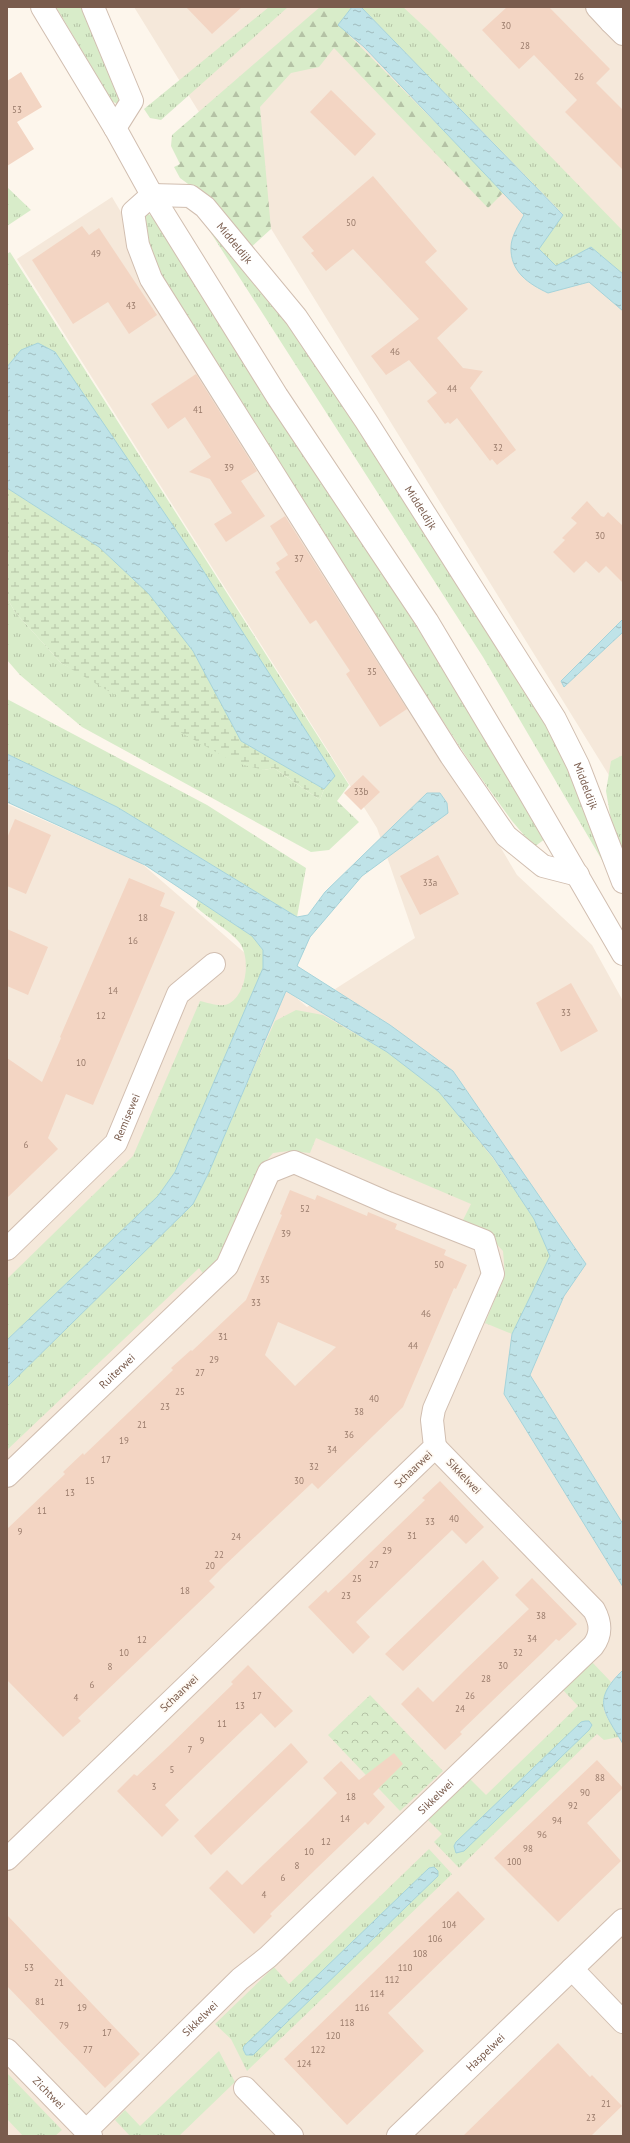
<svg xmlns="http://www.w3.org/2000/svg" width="630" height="2143" font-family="'PT Sans',sans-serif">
	<defs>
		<pattern id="grass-tufts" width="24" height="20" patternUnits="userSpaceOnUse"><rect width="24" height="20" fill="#d8ecc9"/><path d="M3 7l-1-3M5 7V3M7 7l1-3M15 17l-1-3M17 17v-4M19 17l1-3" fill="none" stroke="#b4c2a5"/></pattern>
		<pattern id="forest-firs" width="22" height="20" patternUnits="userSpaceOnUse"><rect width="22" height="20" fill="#d8ecc9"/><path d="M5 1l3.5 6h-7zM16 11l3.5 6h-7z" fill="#b4c2a5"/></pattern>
		<pattern id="wetland-marsh" width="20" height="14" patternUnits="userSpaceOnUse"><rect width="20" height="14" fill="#d8ecc9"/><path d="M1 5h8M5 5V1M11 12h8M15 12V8" fill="none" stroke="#b4c2a5"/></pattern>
		<pattern id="park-crowns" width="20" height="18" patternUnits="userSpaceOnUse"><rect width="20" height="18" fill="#d8ecc9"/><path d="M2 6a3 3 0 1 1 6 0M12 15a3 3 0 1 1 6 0" fill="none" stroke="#b4c2a5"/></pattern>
		<pattern id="water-ripples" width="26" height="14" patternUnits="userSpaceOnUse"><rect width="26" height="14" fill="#bfe3e8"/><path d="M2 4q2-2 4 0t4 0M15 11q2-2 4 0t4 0" fill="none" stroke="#a0bbbe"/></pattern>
	</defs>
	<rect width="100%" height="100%" fill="#fdf6ec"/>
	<path fill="#f5e8da" d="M134,7H623V798Z
		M112,197L517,875L592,945L623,1001V2136H7V804L141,863L307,1007L415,938L377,828L17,259Z"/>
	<path fill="url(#grass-tufts)" d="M56,7H85L122,101L117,104L112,101Z
		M269,7H288L161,120L150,118L144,109Z
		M338,7H352L338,25Z
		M361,7H403L430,32L623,231V274L591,247L556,266L538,249L563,214Z
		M7,187L31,210L7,226Z
		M193,205L284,319L353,421L544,715L567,759L623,896L483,657Z
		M147,213L153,217C286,423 422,627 545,839L534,847L512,821L471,764L182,320L162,279L140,216Z
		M10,252L349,785L337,801L359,822L329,850L311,852L82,727L20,675L7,660V598L15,612L61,663L264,770L274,768L320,800L324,789L334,776L21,350L7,367V254Z
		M7,699L207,805L306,868L297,917L117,807L7,754Z
		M623,755V858L613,832L606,791L611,761Z
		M198,900L252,936L263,950V968L175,1172L158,1196L7,1340V1279L133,1156L200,1001C209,1003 222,1008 230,1003C247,993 251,957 239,942C229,930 208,918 196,907Z
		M296,1010L323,1015L387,1052L439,1092L492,1157L534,1219L550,1256L512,1334L485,1323L505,1275L503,1251L488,1235L461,1224L471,1204L316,1138L310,1153L289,1151L273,1153L259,1170L219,1262L205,1276L199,1268L7,1450V1387L193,1204L275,1021Z
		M592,1662L611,1682C597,1709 604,1712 619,1737L604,1740L597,1734L459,1868L434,1842L442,1834L428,1820L470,1779L486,1795L578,1706L563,1690Z
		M429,1849L452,1874L247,2071L231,2039L215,2024L274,1967L289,1984Z
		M219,2051L235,2082L179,2136H130L115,2120L125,2110L140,2126Z
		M7,2073L62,2130L55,2136H23L7,2119Z"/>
	<path fill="url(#forest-firs)" d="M320,7H338L339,25L504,192L488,208L334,48L319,67L291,73L260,107L271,229L249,249L203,195L180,178L174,167L180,164L171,146L172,135Z"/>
	<path fill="url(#wetland-marsh)" d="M7,488L99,547L149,594L193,651L241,741L324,789L320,800L274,768L264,770L236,763L149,715L61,663L15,612L7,598Z"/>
	<path fill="url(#park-crowns)" d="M370,1695L443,1771L400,1811L328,1735Z"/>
	<path fill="url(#water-ripples)" stroke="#a5d3da" d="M352,7H361L563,215L539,249L556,266L591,247L623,274V311L589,282L548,293C529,284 510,272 511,247C511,237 519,224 524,215L364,47L338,25Z
		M38,343L55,352L197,561L335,776L324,789L241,741L193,651L149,594L99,547L7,488V367L21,350Z
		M623,619V632L564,687L561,681Z
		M7,754L117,807L297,917L308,915L325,892L427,793H440L447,803L448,813L362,876L310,937L297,966L390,1025L453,1071L586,1264L564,1296L530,1375L623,1524V1587L504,1394L512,1334L550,1256L534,1219L493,1157L439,1092L387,1052L286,991L209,1172L193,1204L7,1387V1340L158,1196L175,1172L263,968V950L252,936L145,865L7,802Z
		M623,1670V1744C604,1711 591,1701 623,1670Z
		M585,1721H589L592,1725L589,1730L464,1851L456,1853L454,1846L456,1842L581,1722Z
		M434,1867L438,1871V1876L253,2055H246L243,2049L244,2046L429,1868Z"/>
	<path fill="#f3d5c3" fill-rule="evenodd" d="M186,7H242L212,34Z
		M507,7H549L610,69L596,83L623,110V170L565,112L577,100L534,55L519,69L482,30Z
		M21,72L42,107L17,122L34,149L7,166V81Z
		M331,90L376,134L355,156L310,112Z
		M373,176L437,251L425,262L468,309L437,338L463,368L483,371L470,388L516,450L497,465L492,459L490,461L457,418L450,424L448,422L445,424L427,401L437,393L409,360L386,375L371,356L419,319L353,249L326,271L311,253L314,251L302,237Z
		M82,226L89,235L99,228L157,315L129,334L108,302L73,324L32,260Z
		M196,374L257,471L241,481L265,516L226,542L214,524L232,513L210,479L189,472L211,457L185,417L168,429L151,404Z
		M587,501L601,516L604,517L608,512L623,526V583L606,566L599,573L586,561L574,573L553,552L565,540L562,538L577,523L571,518Z
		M285,516L407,709L380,727L346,674L350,671L316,620L310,624L275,572L280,569L276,563L288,555L270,526Z
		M363,775L380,792L361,810L344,793Z
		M15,819L51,835L26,894L7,886V838Z
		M438,855L459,894L420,915L400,876Z
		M129,878L165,893L160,906L175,912L93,1105L66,1094L48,1138L58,1149L7,1198V1058L42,1082L61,1038L60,1037Z
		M7,929L48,947L28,995L7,986Z
		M571,983L598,1031L561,1052L536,1003Z
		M290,1190L315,1200L317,1195L367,1216L368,1212L397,1224L395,1229L446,1250L444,1255L467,1265L456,1289L454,1288L403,1407L318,1489L312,1483L224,1566L209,1581L215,1587L78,1718L81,1721L63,1737L7,1680V1529L65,1474L63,1472L83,1453L84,1455L173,1370L171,1368L191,1350L192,1351L246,1300L282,1215L280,1214ZM278,1322L336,1347L295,1386L265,1355Z
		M440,1481L484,1527L466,1544L452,1530L356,1622L370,1637L353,1654L308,1607L326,1590L328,1593L344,1578L425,1500L422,1498Z
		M483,1560L499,1578L403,1671L385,1654Z
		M532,1578L577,1624L559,1641L556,1639L541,1654L460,1732L462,1734L445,1750L401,1704L418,1687L433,1702L464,1671L529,1609L515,1595Z
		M248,1665L293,1711L275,1728L261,1713L245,1728L165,1805L179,1820L162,1837L117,1791L134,1774L137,1776L169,1746L233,1684L231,1682Z
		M291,1743L308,1762L211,1855L194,1836Z
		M394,1753L403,1764L373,1794L385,1807L368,1825L365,1822L317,1868L270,1914L272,1916L254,1934L209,1888L227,1870L242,1885L306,1824L337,1793L323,1778L341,1761L359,1780Z
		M597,1760L623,1788L587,1823L621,1861L558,1922L494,1858Z
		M458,1891L485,1919L388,2013L424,2051L347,2125L284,2059Z
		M7,1915L140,2054L105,2088L7,1986Z
		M558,2043L590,2077L592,2075L622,2106L591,2136H463Z"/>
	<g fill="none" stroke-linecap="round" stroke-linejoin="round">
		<defs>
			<g id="minor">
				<path d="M42,7L115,128L152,195L277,396L427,621L529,792L623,954"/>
				<path d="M93,7L132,101L115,128"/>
				<path d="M597,7L611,22"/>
				<path d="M623,11L611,22L623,34"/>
				<path id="s1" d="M578,875L543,866L506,836L451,756L151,279L138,245L133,212L152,195L190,196L205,207L296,317L366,421L555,719L578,765L623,882"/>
				<path id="s2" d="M7,1249L116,1143L178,994L214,964"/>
				<path id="s3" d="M7,1476L227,1266L269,1172L294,1162L388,1203L484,1241L493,1274L434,1409L432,1420L435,1447L7,1859"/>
				<path d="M572,1969L623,2022"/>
				<path id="s4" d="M7,2050L91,2136"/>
				<path d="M245,2088L292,2136"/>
				<path id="s5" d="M86,2131L240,1979L268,1957L593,1646C602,1634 601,1623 594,1610L435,1447"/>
				<path id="s6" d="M398,2136L623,1920"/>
			</g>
		</defs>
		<use href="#minor" stroke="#d1beb0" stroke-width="24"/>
		<use href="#minor" stroke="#fff" stroke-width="22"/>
	</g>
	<g text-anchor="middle" stroke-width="3.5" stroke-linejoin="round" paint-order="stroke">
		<g font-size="9" fill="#987a6a">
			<text x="506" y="29">30</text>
			<text x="525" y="49">28</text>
			<text x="579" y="80">26</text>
			<text x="17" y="113">53</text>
			<text x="351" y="226">50</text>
			<text x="96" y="257">49</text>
			<text x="131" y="309">43</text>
			<text x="395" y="355">46</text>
			<text x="452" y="392">44</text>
			<text x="198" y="413">41</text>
			<text x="498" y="451">32</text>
			<text x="229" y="471">39</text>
			<text x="600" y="539">30</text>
			<text x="299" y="562">37</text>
			<text x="372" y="675">35</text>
			<text x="361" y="795">33b</text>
			<text x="430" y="886">33a</text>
			<text x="143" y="921">18</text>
			<text x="133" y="944">16</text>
			<text x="113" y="994">14</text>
			<text x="566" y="1016">33</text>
			<text x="101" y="1019">12</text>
			<text x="81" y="1066">10</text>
			<text x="26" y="1148">6</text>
			<text x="305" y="1212">52</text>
			<text x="286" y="1237">39</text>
			<text x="439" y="1268">50</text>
			<text x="265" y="1283">35</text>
			<text x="256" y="1306">33</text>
			<text x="426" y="1317">46</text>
			<text x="223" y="1340">31</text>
			<text x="413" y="1349">44</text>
			<text x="214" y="1363">29</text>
			<text x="200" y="1376">27</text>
			<text x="180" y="1395">25</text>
			<text x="374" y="1402">40</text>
			<text x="165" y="1410">23</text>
			<text x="359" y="1415">38</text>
			<text x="142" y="1428">21</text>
			<text x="349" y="1438">36</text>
			<text x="124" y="1444">19</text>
			<text x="332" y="1453">34</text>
			<text x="106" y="1463">17</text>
			<text x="314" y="1470">32</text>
			<text x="90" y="1484">15</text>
			<text x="299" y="1484">30</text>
			<text x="70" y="1496">13</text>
			<text x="42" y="1514">11</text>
			<text x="454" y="1522">40</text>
			<text x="430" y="1525">33</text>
			<text x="20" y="1535">9</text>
			<text x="412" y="1539">31</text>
			<text x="236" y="1540">24</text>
			<text x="387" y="1554">29</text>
			<text x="219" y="1558">22</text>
			<text x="374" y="1568">27</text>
			<text x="210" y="1569">20</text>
			<text x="357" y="1582">25</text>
			<text x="185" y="1594">18</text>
			<text x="346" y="1599">23</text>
			<text x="541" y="1619">38</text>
			<text x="532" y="1642">34</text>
			<text x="142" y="1643">12</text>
			<text x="124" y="1656">10</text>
			<text x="518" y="1656">32</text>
			<text x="503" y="1669">30</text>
			<text x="110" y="1670">8</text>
			<text x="486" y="1682">28</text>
			<text x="92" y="1688">6</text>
			<text x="257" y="1699">17</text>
			<text x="470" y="1699">26</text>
			<text x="76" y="1701">4</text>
			<text x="240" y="1709">13</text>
			<text x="460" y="1712">24</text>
			<text x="222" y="1727">11</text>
			<text x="202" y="1744">9</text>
			<text x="190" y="1753">7</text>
			<text x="172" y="1773">5</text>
			<text x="600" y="1781">88</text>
			<text x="154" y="1790">3</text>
			<text x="585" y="1796">90</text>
			<text x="351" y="1800">18</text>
			<text x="573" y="1809">92</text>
			<text x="345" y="1822">14</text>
			<text x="557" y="1824">94</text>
			<text x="542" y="1838">96</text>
			<text x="326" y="1845">12</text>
			<text x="528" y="1852">98</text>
			<text x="309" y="1855">10</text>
			<text x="514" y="1865">100</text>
			<text x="297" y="1869">8</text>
			<text x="283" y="1881">6</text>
			<text x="264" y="1898">4</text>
			<text x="449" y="1928">104</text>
			<text x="435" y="1942">106</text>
			<text x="420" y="1957">108</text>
			<text x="29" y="1971">53</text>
			<text x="405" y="1971">110</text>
			<text x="392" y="1983">112</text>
			<text x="59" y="1986">21</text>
			<text x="377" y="1997">114</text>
			<text x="40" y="2005">81</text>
			<text x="82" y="2011">19</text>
			<text x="362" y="2011">116</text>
			<text x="347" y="2026">118</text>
			<text x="64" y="2029">79</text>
			<text x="107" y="2036">17</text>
			<text x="333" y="2039">120</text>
			<text x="88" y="2053">77</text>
			<text x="318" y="2053">122</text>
			<text x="304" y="2067">124</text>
			<text x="606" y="2107">21</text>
			<text x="591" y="2121">23</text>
		</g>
		<g font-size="11" fill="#7a5c4d" stroke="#fffaf3">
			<text dy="4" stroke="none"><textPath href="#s1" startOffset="943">Middeldijk</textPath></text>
			<text dy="4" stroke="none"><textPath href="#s1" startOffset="1267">Middeldijk</textPath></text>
			<text dy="4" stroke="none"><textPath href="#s1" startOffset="1591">Middeldijk</textPath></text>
			<text dy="4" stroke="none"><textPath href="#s2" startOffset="180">Remisewei</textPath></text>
			<text dy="4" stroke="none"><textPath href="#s3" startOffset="152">Ruiterwei</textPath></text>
			<text transform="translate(413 1469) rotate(-44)" y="4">Schaarwei</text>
			<text transform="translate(464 1476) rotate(46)" y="4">Sikkelwei</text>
			<text transform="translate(179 1693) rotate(-44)" y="4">Schaarwei</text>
			<text dy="4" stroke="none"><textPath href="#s5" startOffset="484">Sikkelwei</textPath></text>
			<text dy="4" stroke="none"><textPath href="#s5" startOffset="160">Sikkelwei</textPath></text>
			<text dy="4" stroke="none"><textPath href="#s6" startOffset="121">Haspelwei</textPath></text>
			<text dy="4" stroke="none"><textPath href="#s4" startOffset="60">Zichtwei</textPath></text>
		</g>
	</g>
	<rect width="630" height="2143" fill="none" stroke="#7a5c4d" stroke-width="16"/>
</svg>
